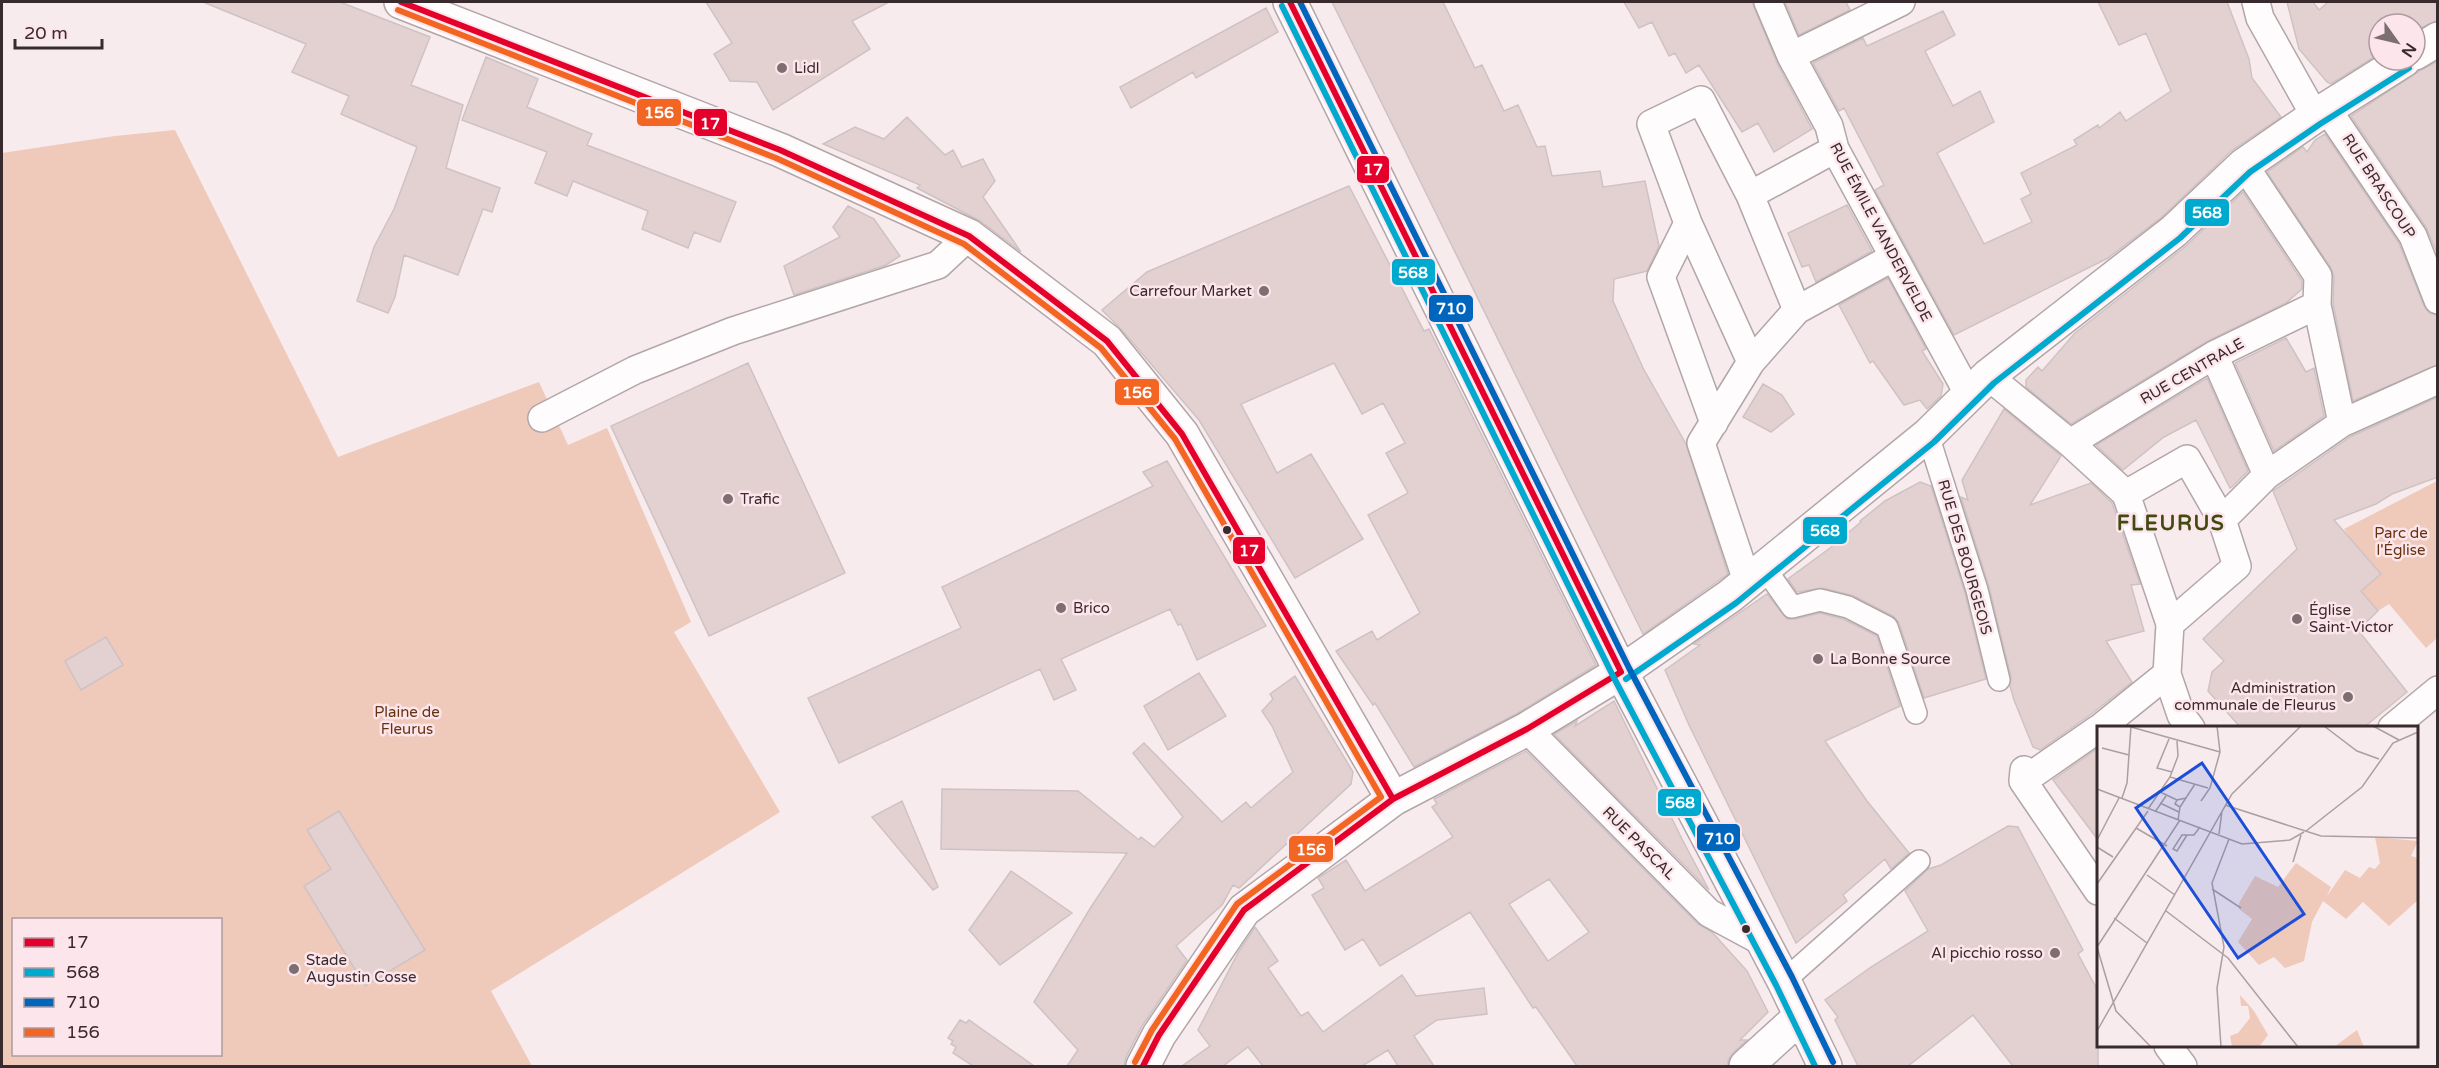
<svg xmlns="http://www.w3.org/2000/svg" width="2439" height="1068" font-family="'Varela Round',sans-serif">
	<rect width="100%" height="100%" fill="#f8ebee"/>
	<path fill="#efc9ba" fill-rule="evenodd" d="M175,130L338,457L539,382L568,445L607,428L691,622L674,632L780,812L491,991L532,1066H2V153L115,136ZM14,920H220V1054H14Z
		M2437,481V638L2426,648L2389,604L2378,611L2361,591L2351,540L2344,529Z"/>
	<path fill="#e3d1d2" stroke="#cfc2c3" stroke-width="1.5" fill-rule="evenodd" d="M203,2H340L430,37L411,85L463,105L446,168L500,188L492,212L483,209L458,275L404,255L395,297L388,313L357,301L374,247L394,209L417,147L341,114L349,96L292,72L306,44Z
		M706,2H889L852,21L870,49L773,110L757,82L730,81L714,54L732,43Z
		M1332,2H1443L1475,68L1482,65L1504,111L1518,105L1537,147L1545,146L1552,176L1600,171L1603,187L1645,181L1659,246L1647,271L1614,279L1613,301L1643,368L1686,444L1728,574L1643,634Z
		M1624,2H1752L1777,63L1812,129L1774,152L1758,123L1742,132L1699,65L1686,73L1675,53L1669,56L1652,22L1639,28Z
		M1785,2H1846L1850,10L1799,35Z
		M2098,2H2227L2249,59L2252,78L2281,117L2231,151L2162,217L2108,258L1954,335L1875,190L1884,185L1844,108L1839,111L1813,63L1863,38L1867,46L1943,11L1955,35L1925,51L1953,106L1980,91L1994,122L1937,153L1984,244L2032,222L2021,199L2031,194L2021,173L2077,145L2074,140L2098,125L2099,128L2120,112L2126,121L2171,91L2146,33L2119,45Z
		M2287,2H2313L2319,10L2328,2H2438V20L2415,31V24H2379V54L2331,84L2327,82L2299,49Z
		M1266,8L1278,32L1196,78L1193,72L1131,108L1120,87Z
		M486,57L538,79L527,107L592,134L587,145L736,202L720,242L694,232L688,248L642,229L648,211L573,181L567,196L535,183L547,152L462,120Z
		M2438,61V255L2426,227L2351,116L2419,71Z
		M907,117L945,155L953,150L962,167L983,159L995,181L983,197L1021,252L980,221L917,188L920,185L823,144L855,127L884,139Z
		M2325,134L2399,243L2424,306L2429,313L2438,315V365L2353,401L2333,304L2334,277L2331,268L2267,172L2303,147L2307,152L2315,140Z
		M1349,186L1424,331L1429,329L1596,665L1518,713L1414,767L1375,703L1373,705L1336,651L1372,631L1377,640L1420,613L1368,515L1408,493L1386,453L1405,443L1383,403L1362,414L1334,363L1241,404L1277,473L1311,454L1363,539L1295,578L1199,420L1121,329L1102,310L1147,272Z
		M2243,192L2302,281V289L2286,303L2206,342L2071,424L2026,387V380L2038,367L2042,371L2075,333L2186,246Z
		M1847,205L1872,251L1816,282L1809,265L1802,267L1788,233Z
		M848,206L874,219L900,256L886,265L794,295L784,266L840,237L833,227Z
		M1888,278L1926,349L1922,351L1943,384L1941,396L1927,409L1920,400L1904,405L1873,361L1870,363L1839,305Z
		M2286,338L2306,372L2314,368L2324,416L2274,451L2235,363Z
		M748,363L845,573L709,636L611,426Z
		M2207,378L2248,471L2232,487L2230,488L2196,420L2164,437L2123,470L2096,445Z
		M1763,384L1782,395L1794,414L1771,432L1743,417Z
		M2438,397V477L2392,494L2376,504L2334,520L2381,574L2361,591L2378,611L2358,630L2407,692L2363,728H2241L2208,691L2212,672L2224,661L2203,639L2297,549L2273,491L2350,437Z
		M2004,409L2061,456L2030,505L2091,483L2112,503L2140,584L2131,585L2144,631L2106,641L2132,682L2090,715L2040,750L2033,747L2014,700L2010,686L2011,677L1989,587L1961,497L1968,500L1962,480Z
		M1167,461L1266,626L1197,660L1181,624L1178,625L1170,609L1061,659L1076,690L1054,700L1040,669L839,763L808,698L961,628L942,587L1153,486L1143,472Z
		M1920,482L1931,486L1965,593L1986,679L1924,698L1899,623L1893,616L1854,596L1823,588L1797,592L1788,579L1830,548L1861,522L1860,521L1885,501Z
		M1767,594L1787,619H1795L1820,613L1843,619L1877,636L1900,706L1825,741L1867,801L1909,853L1891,869L1885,859L1843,895L1847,901L1796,943L1689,725L1665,670L1700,645L1694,644Z
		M106,637L123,665L81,690L65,661Z
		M1199,673L1226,716L1168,750L1144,706Z
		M1295,676L1353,772L1351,784L1239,888L1233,885L1222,905L1176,946L1187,960L1142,1026L1126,1057L1124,1066H1067L1078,1050L1034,1002L1091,907L1127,853L941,849L942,789L1078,791L1139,840L1141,837L1154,847L1183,817L1133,753L1144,743L1222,822L1246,802L1251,808L1293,772L1272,726L1262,711L1273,699L1270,694Z
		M1614,701L1682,839L1709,890L1554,734L1577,721L1575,726Z
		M2098,748V840L2053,780Z
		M1526,751L1698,924L1712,932L1747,971L1768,1012L1740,1040H1747L1733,1053L1728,1060V1066H1577L1536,1007L1533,1008L1470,912L1380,966L1363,939L1345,950L1312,895L1324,888L1318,878L1346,860L1365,891L1453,837L1432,807L1437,804L1434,799ZM1549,879L1589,932L1548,961L1509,904Z
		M902,801L938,887L933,890L872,817Z
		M339,811L425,950L365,986L304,886L331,869L307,830Z
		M2008,826L2018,827L2083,950L2078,954L2098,991V1066H2013L1973,1015L1908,1066H1858L1835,1020L1838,1017L1825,1000L1871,967L1928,931L1905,891L1928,869L1941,865Z
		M1011,871L1072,913L1000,965L969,930Z
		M1255,927L1278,961L1268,968L1301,1016L1308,1012L1323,1032L1402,975L1416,996L1484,988L1487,1014L1437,1020L1414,1036L1434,1066H1398L1388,1050L1362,1066H1263L1248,1047L1223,1066H1182L1210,1046L1198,1030L1238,953Z
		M960,1020L966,1023L969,1020L1034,1066H973L953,1053L956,1047L951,1044L953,1041L948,1038Z"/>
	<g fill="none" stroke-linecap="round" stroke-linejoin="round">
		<defs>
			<path id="pedestrian" d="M1928,435L1977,590L1999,680
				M1764,567L1792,607L1820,600L1848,607L1887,627L1916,713
				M1784,981L1919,861"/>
			<path id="minor" d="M1768,2L1791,56L1829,126L1835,149L1969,395
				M2256,2L2260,18L2315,116
				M1791,56L1901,2
				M2327,109L2413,236L2438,300
				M2244,165L2318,276L2317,305L2342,423
				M1750,195L1835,149
				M1688,223L1661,277L1714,423
				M1797,310L1892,258
				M2214,355L2267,475
				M1988,376L2070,443L2126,494L2170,624L2167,674L2181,715L2191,728
				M542,418L635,370L733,331L938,265L969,236
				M2070,443L2214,355L2317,305
				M2126,494L2187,459L2222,520L2237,566L2170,624
				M2222,520L2267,475L2342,423L2438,380
				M1747,581L1701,443L1751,362L1797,310L1750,195L1701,100L1651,124L1688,223L1751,362
				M2100,728L2167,674
				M2392,728L2438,690
				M1527,729L1709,913L1763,942
				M2024,770L2023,781L2098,891
				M2023,781L2098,729
				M2168,1046L2183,1066"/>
			<path id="tertiary" d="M401,2L780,150L969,236L1107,341L1182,434L1393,799"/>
			<path id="secondary" d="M1290,2L1621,672L1784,981L1825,1066
				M2415,53L2438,39
				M1143,1066L1159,1035L1244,910L1393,799L1527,729L1621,672L1730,596L1928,435L1988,376L2174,231L2244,165L2315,116L2404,60
				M1746,1066L1801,1016"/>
		</defs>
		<use href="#pedestrian" stroke="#b2a6a9" stroke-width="24"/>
		<use href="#minor" stroke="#b2a6a9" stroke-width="30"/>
		<use href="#tertiary" stroke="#b2a6a9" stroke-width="36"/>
		<use href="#secondary" stroke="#b2a6a9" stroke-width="36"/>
		<use href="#pedestrian" stroke="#fefcfc" stroke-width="21"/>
		<use href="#minor" stroke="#fefcfc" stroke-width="27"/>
		<use href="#tertiary" stroke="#fefcfc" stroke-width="33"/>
		<use href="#secondary" stroke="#fefcfc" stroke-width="33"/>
		<defs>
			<path id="bus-1" d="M401,2L780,150L969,236L1107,341L1182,434L1393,799
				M1290,2L1621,672
				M1143,1066L1159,1035L1244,910L1393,799L1527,729L1621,672"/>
			<path id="bus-2" d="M1282,6L1613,676L1776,985L1815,1066
				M1626,679L1736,603L1934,442L1994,383L2180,238L2250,172L2320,124L2409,68"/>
			<path id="bus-3" d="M1300,2L1629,668L1792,977L1833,1062"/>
			<path id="bus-4" d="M398,10L776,158L964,244L1101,348L1175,439L1381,797L1237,904L1152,1030L1135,1062"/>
		</defs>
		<use href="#bus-1" stroke="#fde6eb" stroke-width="10"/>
		<use href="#bus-2" stroke="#fde6eb" stroke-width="10"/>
		<use href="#bus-3" stroke="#fde6eb" stroke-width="10"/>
		<use href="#bus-4" stroke="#fde6eb" stroke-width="10"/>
		<use href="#bus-1" stroke="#e4002b" stroke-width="6"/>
		<use href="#bus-2" stroke="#00a9ce" stroke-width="6"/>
		<use href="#bus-3" stroke="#0065bd" stroke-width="6"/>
		<use href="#bus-4" stroke="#f26522" stroke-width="6"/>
	</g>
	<g fill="#7c6e71" stroke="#fde6eb" stroke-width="2">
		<circle cx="782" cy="68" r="6"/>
		<circle cx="1264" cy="291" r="6"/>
		<circle cx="728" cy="499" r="6"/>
		<circle cx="1061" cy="608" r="6"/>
		<circle cx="2297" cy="619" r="6"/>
		<circle cx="1818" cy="659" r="6"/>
		<circle cx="2348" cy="697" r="6"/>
		<circle cx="2055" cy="953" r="6"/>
		<circle cx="294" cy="969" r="6"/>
	</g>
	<g fill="#392a2d" stroke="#fde6eb" stroke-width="2">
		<circle cx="1227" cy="530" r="5"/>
		<circle cx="1746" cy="929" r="5"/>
	</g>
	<g text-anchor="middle" stroke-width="5" stroke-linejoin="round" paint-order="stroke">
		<g font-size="15" fill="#392a2d" stroke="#fde6eb" text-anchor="start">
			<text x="794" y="73">Lidl</text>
			<text x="1252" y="296" text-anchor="end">Carrefour Market</text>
			<text x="740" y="504">Trafic</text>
			<text x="1073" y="613">Brico</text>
			<text x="2309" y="615">Église<tspan x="2309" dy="17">Saint-Victor</tspan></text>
			<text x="1830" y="664">La Bonne Source</text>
			<text x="2336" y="693" text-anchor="end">Administration<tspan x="2336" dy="17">communale de Fleurus</tspan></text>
			<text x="2043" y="958" text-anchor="end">Al picchio rosso</text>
			<text x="306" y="965">Stade<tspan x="306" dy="17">Augustin Cosse</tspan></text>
		</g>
		<g font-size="15" fill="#392a2d" stroke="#fde6eb">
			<text transform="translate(2379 186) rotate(57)" y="5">RUE BRASCOUP</text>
			<text transform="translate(1881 232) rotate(62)" y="5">RUE ÉMILE VANDERVELDE</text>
			<text transform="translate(2192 371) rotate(-30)" y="5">RUE CENTRALE</text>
			<text transform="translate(1965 557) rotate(74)" y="5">RUE DES BOURGEOIS</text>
			<text transform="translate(1639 843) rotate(45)" y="5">RUE PASCAL</text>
		</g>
		<g font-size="15" fill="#663210" stroke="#fde6eb">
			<text x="2401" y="538">Parc de<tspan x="2401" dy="17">l'Église</tspan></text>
			<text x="407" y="717">Plaine de<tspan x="407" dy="17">Fleurus</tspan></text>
		</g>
		<g font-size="21" font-weight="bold" letter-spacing="1.5" fill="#414a10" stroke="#fde6eb">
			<text x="2171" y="530">FLEURUS</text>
		</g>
	</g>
	<g transform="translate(2097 726)">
		<rect width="321" height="321" fill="#f8ebee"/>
		<path d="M278,111L321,115L314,130L321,132V174L292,200L266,176L249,193L226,175L215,196L207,235L188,242L177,231L162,239L141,216L155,193L142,183V177L158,150L181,161L199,137L234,161L230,170L248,144L263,152L272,141L278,143L283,137ZM143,269L157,285L171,309L162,321H135L133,310L141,307L153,292L151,280H144ZM260,304L267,321H237Z" fill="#efc9ba"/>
		<path fill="none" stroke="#ac9ea1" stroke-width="1.5" d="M227,0L260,25L282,33M276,0L302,14M34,1L123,26M72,13L60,42L75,46M5,22L32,29M73,51L111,62M0,63L145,118L193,114L207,106M61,65L80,74M25,72L30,57L34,0M104,75L113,62L123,26L120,0M63,77L82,86M128,79L224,110L321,112M83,81L78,78L80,74L89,72M51,83L73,51L81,30L80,15M58,86L69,70M81,94L83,81L98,58M39,102L70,120M209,105L265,61L296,17L321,6M122,108L125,85M90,109L80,125L76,123L85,109H97L103,101M0,114L22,72M0,121L16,131M196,136L204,109M50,149L78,169M0,158L51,85M115,163L144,182M69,185L131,232L201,321M17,192L50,217M0,221L83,94M0,221L19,285L54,321M0,305L135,68L204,0M124,321L120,262L127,221L115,157L132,113"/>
		<path fill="#1d4ed8" fill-opacity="0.15" stroke="#1d4ed8" stroke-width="3" d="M105,37L207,188L141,232L39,82Z"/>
		<rect width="321" height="321" fill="none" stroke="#392a2d" stroke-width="3"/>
	</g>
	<g stroke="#fde6eb" stroke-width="2">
		<rect x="636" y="98" width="46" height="29" rx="6" fill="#f26522"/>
		<rect x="693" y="108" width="35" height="29" rx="6" fill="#e4002b"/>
		<rect x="1356" y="155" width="34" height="29" rx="6" fill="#e4002b"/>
		<rect x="2184" y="198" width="46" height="29" rx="6" fill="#00a9ce"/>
		<rect x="1391" y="258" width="45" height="28" rx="6" fill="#00a9ce"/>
		<rect x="1428" y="294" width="46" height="29" rx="6" fill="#0065bd"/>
		<rect x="1114" y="378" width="46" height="28" rx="6" fill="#f26522"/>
		<rect x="1802" y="516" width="46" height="29" rx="6" fill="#00a9ce"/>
		<rect x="1232" y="536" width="34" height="29" rx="6" fill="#e4002b"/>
		<rect x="1657" y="788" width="45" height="29" rx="6" fill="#00a9ce"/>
		<rect x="1696" y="823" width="45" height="29" rx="6" fill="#0065bd"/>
		<rect x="1288" y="835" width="46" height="28" rx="6" fill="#f26522"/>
	</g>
	<g font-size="16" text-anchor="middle" font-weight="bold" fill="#fff">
		<text x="659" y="118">156</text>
		<text x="710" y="129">17</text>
		<text x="1373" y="175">17</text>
		<text x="2207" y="218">568</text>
		<text x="1413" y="278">568</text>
		<text x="1451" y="314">710</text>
		<text x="1137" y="398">156</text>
		<text x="1825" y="536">568</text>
		<text x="1249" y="556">17</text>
		<text x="1680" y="808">568</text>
		<text x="1719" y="844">710</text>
		<text x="1311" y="855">156</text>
	</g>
	<rect width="2439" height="1068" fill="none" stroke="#392a2d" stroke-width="6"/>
	<rect x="12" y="918" width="210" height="138" fill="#fde6eb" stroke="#af9b9f" stroke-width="1.5"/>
	<rect x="24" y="938" width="30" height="9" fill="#e4002b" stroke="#af9b9f" stroke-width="1.5"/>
	<text x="66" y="948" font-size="18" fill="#392a2d">17</text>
	<rect x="24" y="968" width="30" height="9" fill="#00a9ce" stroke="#af9b9f" stroke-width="1.5"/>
	<text x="66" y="978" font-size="18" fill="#392a2d">568</text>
	<rect x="24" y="998" width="30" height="9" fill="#0065bd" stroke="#af9b9f" stroke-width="1.5"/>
	<text x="66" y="1008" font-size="18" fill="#392a2d">710</text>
	<rect x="24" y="1028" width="30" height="9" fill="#f26522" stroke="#af9b9f" stroke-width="1.5"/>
	<text x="66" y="1038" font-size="18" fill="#392a2d">156</text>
	<g transform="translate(2397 42) rotate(124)"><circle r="28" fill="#fde6eb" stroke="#af9b9f" stroke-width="1.5"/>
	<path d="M0-4.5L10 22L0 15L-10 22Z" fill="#7c6e71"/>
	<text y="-9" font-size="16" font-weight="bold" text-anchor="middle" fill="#392a2d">N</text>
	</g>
	<path d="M15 39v9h87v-9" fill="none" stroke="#392a2d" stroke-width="3"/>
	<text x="24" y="39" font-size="18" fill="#392a2d" stroke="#fde6eb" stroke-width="4.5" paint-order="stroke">20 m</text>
</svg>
